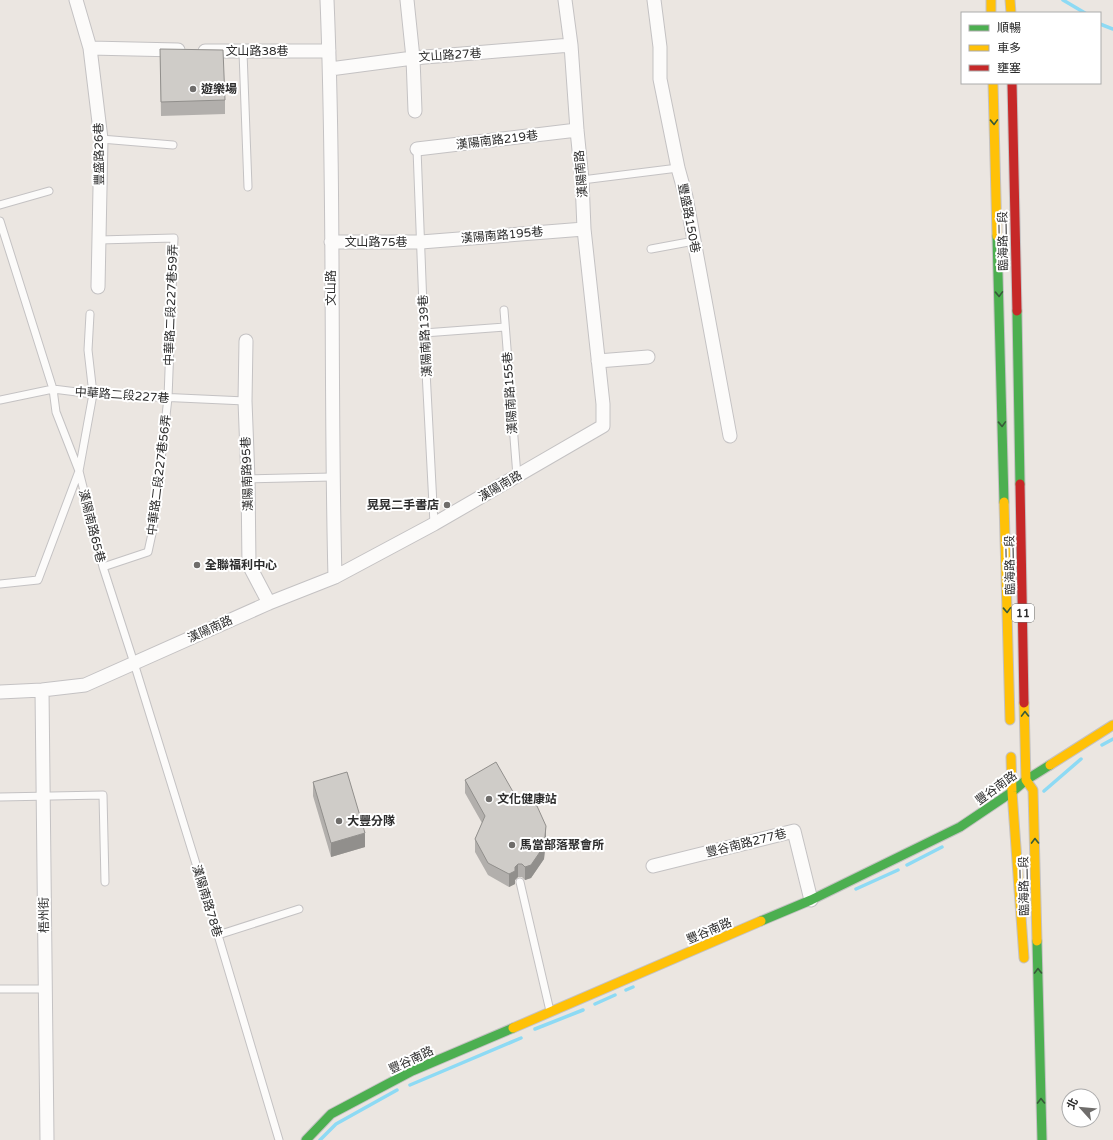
<svg xmlns="http://www.w3.org/2000/svg" width="1113" height="1140" font-family="'Varela Round','Noto Sans TC',sans-serif">
	<rect width="100%" height="100%" fill="#ebe6e1"/>
	<g fill="none" stroke-linecap="round" stroke-linejoin="round">
		<path stroke="#8ddaf4" stroke-width="3.5" d="M1063,0L1085,13
			M1100,24L1113,29
			M1102,745L1113,739
			M1044,791L1081,759
			M907,865L942,847
			M856,889L898,870
			M626,990L633,987
			M595,1004L615,995
			M535,1029L583,1010
			M410,1085L521,1038
			M320,1140L336,1124L397,1090"/>
		<defs>
			<path id="lane" d="M243,52L248,187
				M101,139L173,145
				M417,149L424,333L434,524
				M582,180L678,168
				M0,205L49,191
				M0,221L53,389L56,412L79,471L103,567L134,663L218,935L279,1140
				M99,240L174,238L168,398L153,529L148,552L103,567
				M651,249L694,241
				M504,310L517,476
				M424,333L505,327
				M0,400L53,389L93,394L245,401
				M248,479L332,477
				M0,584L38,580L79,471L93,394L88,350L90,314
				M0,797L103,795L105,882
				M520,882L550,1011
				M218,935L299,909
				M0,989H45"/>
			<path id="street" d="M76,0L90,48L101,139L98,287
				M327,0C335,192 330,385 335,577
				M407,0L413,58L415,111
				M654,0L660,47V79L678,168L686,197L730,436
				M90,48L178,50
				M205,51H329
				M330,69L413,58L571,45
				M417,149L577,130
				M331,242H421L584,229
				M246,341L245,401L248,479L249,565L269,603
				M598,361L648,357
				M42,690L47,1140
				M0,692L42,690L85,685L269,603L335,577L434,524L603,426V404L584,229L582,180L577,130L571,45L565,0
				M653,866L794,831L811,900"/>
			<path id="fast" d="M997,236L1004,502
				M1017,311L1020,484
				M761,921L811,900L960,827L1012,792L1026,780L1050,765
				M1037,941L1042,1140
				M306,1140L331,1114L412,1071L513,1028"/>
			<path id="slow" d="M991,0V13
				M1010,0L1011,13
				M993,83L997,236
				M1004,502L1010,720
				M1024,703L1026,780L1033,790L1037,941
				M1011,757L1012,792L1024,958
				M1050,765L1113,725
				M513,1028L761,921"/>
			<path id="jam" d="M1012,83L1017,311
				M1020,484L1024,703"/>
		</defs>
		<use href="#lane" stroke="#c4c2c3" stroke-width="9"/>
		<use href="#street" stroke="#c4c2c3" stroke-width="15"/>
		<use href="#fast" stroke="#c4c2c3" stroke-width="11"/>
		<use href="#slow" stroke="#c4c2c3" stroke-width="11"/>
		<use href="#jam" stroke="#c4c2c3" stroke-width="11"/>
		<use href="#lane" stroke="#fcfbfa" stroke-width="7"/>
		<use href="#street" stroke="#fcfbfa" stroke-width="13"/>
		<use href="#fast" stroke="#4caf50" stroke-width="9"/>
		<use href="#slow" stroke="#ffc107" stroke-width="9"/>
		<use href="#jam" stroke="#c62828" stroke-width="9"/>
	</g>
	<path fill="#b2afac" d="M160,49L225,100V114L161,116Z
		M465,780L516,797L546,839L544,859L531,878L525,880L522,877H518L515,880V884L509,887L488,875L475,852V839L482,823L465,793Z
		M313,782L365,847L331,857L313,796Z"/>
	<path fill="#918f8c" d="M546,826V839L544,859L531,878L525,880V867Z
		M365,833V847L331,857V843Z
		M518,864V877L515,880V884L509,887V874Z"/>
	<path fill="#cfccc8" stroke="#918f8c" d="M160,49L223,50L225,100L161,102Z
		M496,762L516,797L537,806L546,826L544,846L531,865L525,867L522,864H518L515,867V871L509,874L488,863L475,839L485,816L465,780Z
		M347,772L365,833L331,843L313,782Z"/>
	<defs><path id="oneway-chevron" d="M-2-3.5L2.5 0L-2 3.5" fill="none" stroke-width="1.6" stroke-linecap="round" stroke-linejoin="round"/></defs>
	<g stroke="#375a39">
		<use href="#oneway-chevron" transform="translate(994 122) rotate(88)"/>
		<use href="#oneway-chevron" transform="translate(999 294) rotate(88)"/>
		<use href="#oneway-chevron" transform="translate(1002 424) rotate(88)"/>
		<use href="#oneway-chevron" transform="translate(1007 610) rotate(88)"/>
		<use href="#oneway-chevron" transform="translate(1025 714) rotate(-91)"/>
		<use href="#oneway-chevron" transform="translate(1035 841) rotate(-91)"/>
		<use href="#oneway-chevron" transform="translate(1038 971) rotate(-91)"/>
		<use href="#oneway-chevron" transform="translate(1041 1101) rotate(-91)"/>
	</g>
	<g fill="#6f6d6b" stroke="#fff" stroke-width="1.5">
		<circle cx="193" cy="89" r="4"/>
		<circle cx="447" cy="505" r="4"/>
		<circle cx="197" cy="565" r="4"/>
		<circle cx="489" cy="799" r="4"/>
		<circle cx="339" cy="821" r="4"/>
		<circle cx="512" cy="845" r="4"/>
	</g>
	<g text-anchor="middle" stroke-width="4" stroke-linejoin="round" paint-order="stroke">
		<rect fill="#fff" stroke="#6b6b6b" stroke-width="1" x="1012" y="604" width="22" height="18" rx="3"/>
		<g font-size="11" font-weight="bold" fill="#2c2c2c">
			<text x="1023" y="617">11</text>
		</g>
		<g font-size="12" fill="#2c2c2c" stroke="#fff">
			<text x="257" y="55">文山路38巷</text>
			<text transform="translate(450 55) rotate(-4)" y="4">文山路27巷</text>
			<text transform="translate(497 140) rotate(-7)" y="4">漢陽南路219巷</text>
			<text transform="translate(99 154) rotate(-91)" y="4">豐盛路26巷</text>
			<text transform="translate(581 174) rotate(-95)" y="4">漢陽南路</text>
			<text transform="translate(689 218) rotate(79)" y="4">豐盛路150巷</text>
			<text transform="translate(502 235) rotate(-5)" y="4">漢陽南路195巷</text>
			<text transform="translate(1003 241) rotate(-91)" y="4">臨海路二段</text>
			<text x="376" y="246">文山路75巷</text>
			<text transform="translate(331 288) rotate(-90)" y="4">文山路</text>
			<text transform="translate(171 305) rotate(-88)" y="4">中華路二段227巷59弄</text>
			<text transform="translate(425 336) rotate(-93)" y="4">漢陽南路139巷</text>
			<text transform="translate(510 393) rotate(-94)" y="4">漢陽南路155巷</text>
			<text transform="translate(122 395) rotate(4)" y="4">中華路二段227巷</text>
			<text transform="translate(247 474) rotate(-92)" y="4">漢陽南路95巷</text>
			<text transform="translate(159 475) rotate(-83)" y="4">中華路二段227巷56弄</text>
			<text transform="translate(500 486) rotate(-30)" y="4">漢陽南路</text>
			<text transform="translate(92 526) rotate(76)" y="4">漢陽南路65巷</text>
			<text transform="translate(1010 565) rotate(-91)" y="4">臨海路二段</text>
			<text transform="translate(210 629) rotate(-24)" y="4">漢陽南路</text>
			<text transform="translate(996 788) rotate(-36)" y="4">豐谷南路</text>
			<text transform="translate(746 843) rotate(-14)" y="4">豐谷南路277巷</text>
			<text transform="translate(1024 886) rotate(-91)" y="4">臨海路二段</text>
			<text transform="translate(207 901) rotate(73)" y="4">漢陽南路78巷</text>
			<text transform="translate(44 915) rotate(-91)" y="4">梧州街</text>
			<text transform="translate(709 931) rotate(-23)" y="4">豐谷南路</text>
			<text transform="translate(411 1060) rotate(-25)" y="4">豐谷南路</text>
		</g>
		<g font-size="12" font-weight="bold" fill="#2c2c2c" stroke="#fff" text-anchor="start">
			<text x="201" y="93">遊樂場</text>
			<text x="439" y="509" text-anchor="end">晃晃二手書店</text>
			<text x="205" y="569">全聯福利中心</text>
			<text x="497" y="803">文化健康站</text>
			<text x="347" y="825">大豐分隊</text>
			<text x="520" y="849">馬當部落聚會所</text>
		</g>
	</g>
	<rect x="961" y="12" width="140" height="72" fill="#ffffff" stroke="#ababab"/>
	<rect x="969" y="25" width="20" height="6" fill="#4caf50" stroke="#ababab"/>
	<text x="997" y="32" font-size="12" fill="#2c2c2c">順暢</text>
	<rect x="969" y="45" width="20" height="6" fill="#ffc107" stroke="#ababab"/>
	<text x="997" y="52" font-size="12" fill="#2c2c2c">車多</text>
	<rect x="969" y="65" width="20" height="6" fill="#c62828" stroke="#ababab"/>
	<text x="997" y="72" font-size="12" fill="#2c2c2c">壅塞</text>
	<g transform="translate(1081 1108) rotate(297)"><circle r="19" fill="#ffffff" stroke="#ababab"/>
	<path d="M0-3L7 15L0 10L-7 15Z" fill="#6f6d6b"/>
	<text y="-6" font-size="11" font-weight="bold" text-anchor="middle" fill="#2c2c2c">北</text>
	</g>
</svg>
